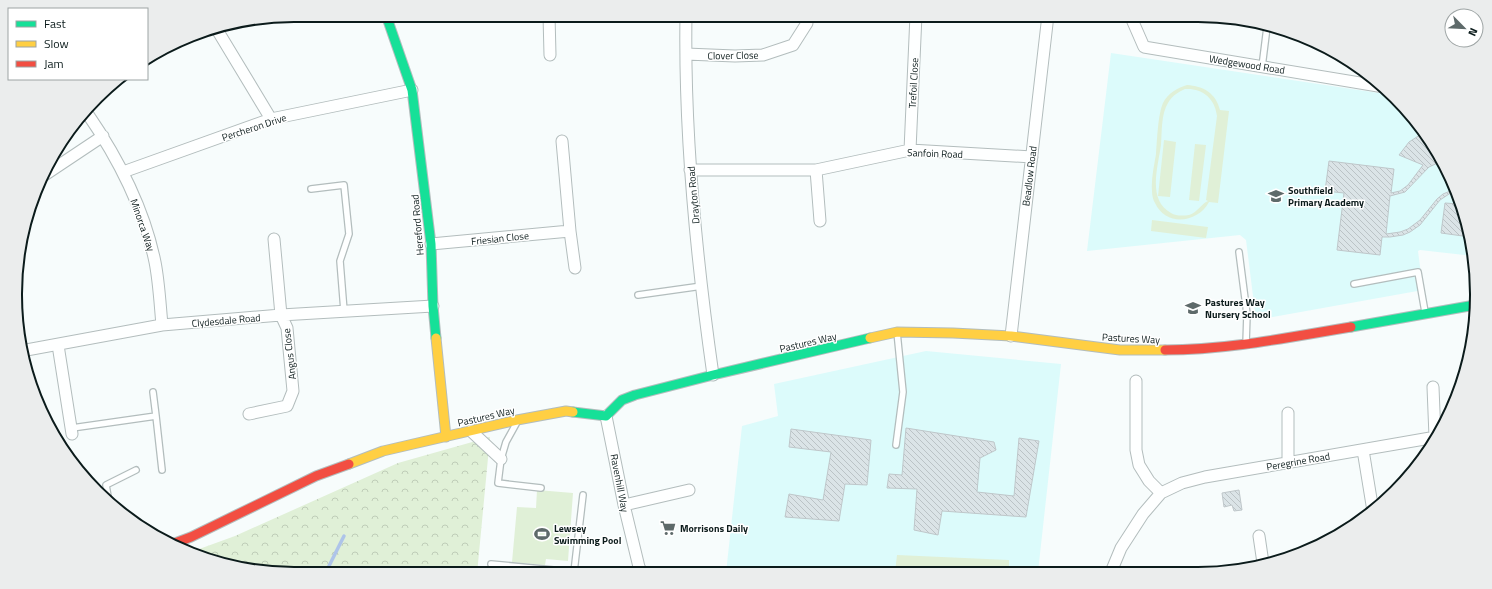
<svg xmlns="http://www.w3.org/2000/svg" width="1492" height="589" font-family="'Titillium Web',sans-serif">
	<defs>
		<pattern id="park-crowns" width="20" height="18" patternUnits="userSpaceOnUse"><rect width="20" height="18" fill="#e0f0d7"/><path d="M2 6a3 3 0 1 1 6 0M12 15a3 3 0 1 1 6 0" fill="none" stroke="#bfcdb8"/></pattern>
		<pattern id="building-back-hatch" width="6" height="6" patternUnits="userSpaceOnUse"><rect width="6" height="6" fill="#dbe4e7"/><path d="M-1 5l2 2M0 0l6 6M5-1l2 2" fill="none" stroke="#bbc3c6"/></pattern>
	</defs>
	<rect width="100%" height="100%" fill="#f7fcfc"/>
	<path fill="#dcfbfb" d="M1111,53L1392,95L1419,124L1448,171L1467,222L1473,256L1420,250L1418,251L1423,290L1256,320L1246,240L1240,235L1087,251Z
		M926,351L1061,364L1038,572L726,573L742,426L778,416L774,384Z"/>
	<path fill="url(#park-crowns)" d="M490,437L477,574H295L205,559L191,552L235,536L398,463Z"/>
	<path fill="#e0f0d7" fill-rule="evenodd" d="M1187,85C1203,86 1216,93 1220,110L1229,111L1218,203L1209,202C1198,223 1166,227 1155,203C1153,200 1152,195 1152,191C1151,179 1154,166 1156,154C1157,141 1158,114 1163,103C1168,93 1177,88 1187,85ZM1185,89C1202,88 1215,98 1217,116L1206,200L1208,201C1201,204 1198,212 1189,215C1182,216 1176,216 1171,213C1147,200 1158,167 1161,145C1162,132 1161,114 1168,103C1172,96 1178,92 1185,89Z
		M1164,140L1176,142L1170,197L1158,196Z
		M1195,144L1206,145L1199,201L1189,200Z
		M1152,220L1208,227L1206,238L1151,231Z
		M537,490L573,493L568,561L546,559L545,565L512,562L517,507L536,508Z
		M897,555L1009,560V572H895Z"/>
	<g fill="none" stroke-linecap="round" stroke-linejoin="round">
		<path stroke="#aec4e9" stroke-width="3.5" d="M327,574V570L344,536"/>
	</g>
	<path fill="url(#building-back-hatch)" stroke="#bfc7ca" d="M1423,133H1425L1437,154V157H1439L1442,161L1429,167L1405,192L1390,196L1386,234L1400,232L1408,229L1420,220L1437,199L1443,194L1455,189L1456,193L1449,194L1440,200L1420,225L1410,232L1403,235L1390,237H1382L1380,255L1337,250L1344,193L1325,191L1329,161L1394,169L1391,193L1400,191L1408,185L1423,165L1399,155L1409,142Z
		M1459,200L1467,222L1470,237L1441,233L1445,203L1459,204Z
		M906,428L994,442L996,450L980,458L977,492L1014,496L1019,438L1039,441L1026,517L942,511L938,535L914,530L917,489L887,488L889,474L902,475Z
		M791,429L871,440L867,485L845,484L839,521L785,517L789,494L823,500L831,452L789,447Z
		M1239,490L1242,510L1234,511L1232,505L1224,507L1222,493Z"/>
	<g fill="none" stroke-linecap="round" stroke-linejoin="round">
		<defs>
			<path id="lane" d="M1262,67L1267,27
				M311,189L344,185L349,234L340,261L344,311
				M1239,252L1247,314L1246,344
				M1354,284L1418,272L1425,312
				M638,295L702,286
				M153,392L156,416
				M516,424L506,442L501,459L498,483L541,488
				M72,428L156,416L162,470
				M896,445L903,392L897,332
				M109,502L106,485L136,470
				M491,564L574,572L583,495"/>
			<path id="street" d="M549,15L550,55
				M686,15C684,135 696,256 713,375
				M1130,15L1144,47L1384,87
				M216,28L271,119
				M686,54L735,56L763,55L793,45L807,23L806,15
				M87,113C118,158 144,208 155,262C159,282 160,304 162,325
				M562,141L570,231
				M910,150L916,15
				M690,170H816L910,150L1032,157
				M816,170L820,221
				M123,172L271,119L412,90
				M43,176L103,136
				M431,244L570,231L575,268
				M1011,336L1048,15
				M58,345L72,434
				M21,351L162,325L281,315L433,306
				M1136,381V450L1139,465L1149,481L1161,493
				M1433,387L1435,437
				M249,414L287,406L293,391L287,328L281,315L274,239
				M606,416L624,505L639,567L642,573
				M471,431L501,459
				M1363,450L1373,511
				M1288,463V413
				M624,505L689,490
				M1259,536L1263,563
				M1111,572L1121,548L1143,514L1161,493L1182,483L1205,477L1436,437"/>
			<path id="fast" d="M386,15L412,90L431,244L433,306L436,338
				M1351,327L1475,305
				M573,412L606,416L622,400L635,395L713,375L870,338"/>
			<path id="slow" d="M436,338L446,437
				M870,338L897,332L953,333L1011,336L1120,350H1165
				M349,464L383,451L517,420L566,411L573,412"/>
			<path id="jam" d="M1165,350C1228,350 1290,337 1351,327
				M175,543L191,537L316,476L349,464"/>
		</defs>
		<use href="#lane" stroke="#b3bdbd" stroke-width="8"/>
		<use href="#street" stroke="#b3bdbd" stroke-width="13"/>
		<use href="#fast" stroke="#b3bdbd" stroke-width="11"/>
		<use href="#slow" stroke="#b3bdbd" stroke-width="11"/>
		<use href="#jam" stroke="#b3bdbd" stroke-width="11"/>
		<use href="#lane" stroke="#feffff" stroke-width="5.5"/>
		<use href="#street" stroke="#feffff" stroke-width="11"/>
		<use href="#fast" stroke="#16e098" stroke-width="9"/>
		<use href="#slow" stroke="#ffcf43" stroke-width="9"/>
		<use href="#jam" stroke="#f24e42" stroke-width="9"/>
	</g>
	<defs>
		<symbol id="school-bare" viewBox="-9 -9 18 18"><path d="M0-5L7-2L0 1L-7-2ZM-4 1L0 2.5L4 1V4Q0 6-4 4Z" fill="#5e6a6a" stroke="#fff" stroke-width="2.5" paint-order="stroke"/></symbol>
		<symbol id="supermarket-bare" viewBox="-9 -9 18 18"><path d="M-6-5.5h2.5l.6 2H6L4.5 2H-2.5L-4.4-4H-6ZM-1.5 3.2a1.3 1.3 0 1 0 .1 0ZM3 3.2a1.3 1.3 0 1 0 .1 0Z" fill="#5e6a6a" stroke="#fff" stroke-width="2.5" paint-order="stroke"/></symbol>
		<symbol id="stadium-bare" viewBox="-9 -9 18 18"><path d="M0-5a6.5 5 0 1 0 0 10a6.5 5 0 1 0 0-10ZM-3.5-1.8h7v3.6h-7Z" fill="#5e6a6a" stroke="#fff" stroke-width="2.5" paint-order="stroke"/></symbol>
	</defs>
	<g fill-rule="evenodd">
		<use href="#school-bare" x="1265" y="185" width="22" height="22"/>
		<use href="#school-bare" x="1182" y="297" width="22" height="22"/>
		<use href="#supermarket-bare" x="657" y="517" width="22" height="22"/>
		<use href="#stadium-bare" x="531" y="523" width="22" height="22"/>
	</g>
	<g text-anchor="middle" stroke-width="3" stroke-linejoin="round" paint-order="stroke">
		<g font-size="10" fill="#0b1b1b" stroke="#fff">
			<text transform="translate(733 55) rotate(-1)" y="4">Clover Close</text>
			<text transform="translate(1247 64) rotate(9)" y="4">Wedgewood Road</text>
			<text transform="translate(913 83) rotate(-87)" y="4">Trefoil Close</text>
			<text transform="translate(254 127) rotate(-18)" y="4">Percheron Drive</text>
			<text transform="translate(935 153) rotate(2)" y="4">Sanfoin Road</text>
			<text transform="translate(1029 176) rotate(-83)" y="4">Beadlow Road</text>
			<text transform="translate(693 195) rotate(-95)" y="4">Drayton Road</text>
			<text transform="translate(143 225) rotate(71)" y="4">Minorca Way</text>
			<text transform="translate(417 225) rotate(-95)" y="4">Hereford Road</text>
			<text transform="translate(500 238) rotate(-6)" y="4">Friesian Close</text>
			<text transform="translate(226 320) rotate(-5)" y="4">Clydesdale Road</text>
			<text transform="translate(1131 338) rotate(3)" y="4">Pastures Way</text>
			<text transform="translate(808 342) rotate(-13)" y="4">Pastures Way</text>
			<text transform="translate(289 354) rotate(-97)" y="4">Angus Close</text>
			<text transform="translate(486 416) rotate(-13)" y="4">Pastures Way</text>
			<text transform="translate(1298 461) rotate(-10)" y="4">Peregrine Road</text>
			<text transform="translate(620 483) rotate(79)" y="4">Ravenhill Way</text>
		</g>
		<g font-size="10" font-weight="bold" fill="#0b1b1b" stroke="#fff" text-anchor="start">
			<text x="1288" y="194">Southfield<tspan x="1288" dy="12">Primary Academy</tspan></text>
			<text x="1205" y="306">Pastures Way<tspan x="1205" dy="12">Nursery School</tspan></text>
			<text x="554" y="532">Lewsey<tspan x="554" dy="12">Swimming Pool</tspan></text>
			<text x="680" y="532">Morrisons Daily</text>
		</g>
	</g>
	<path d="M0 0H1492V589H0ZM294 22H1198A272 272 0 0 1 1470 294V295A272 272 0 0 1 1198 567H294A272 272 0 0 1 22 295V294A272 272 0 0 1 294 22Z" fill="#ebeded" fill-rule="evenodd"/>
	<path fill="none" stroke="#0b1b1b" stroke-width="2" d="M294 22H1198A272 272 0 0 1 1470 294V295A272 272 0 0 1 1198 567H294A272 272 0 0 1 22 295V294A272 272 0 0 1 294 22Z"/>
	<rect x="8" y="8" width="140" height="72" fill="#ffffff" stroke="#9da4a4"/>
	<rect x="16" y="21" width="20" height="6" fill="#16e098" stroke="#9da4a4"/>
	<text x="44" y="28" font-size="12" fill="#0b1b1b">Fast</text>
	<rect x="16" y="41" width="20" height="6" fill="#ffcf43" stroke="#9da4a4"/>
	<text x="44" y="48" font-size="12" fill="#0b1b1b">Slow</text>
	<rect x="16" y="61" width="20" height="6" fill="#f24e42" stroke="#9da4a4"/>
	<text x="44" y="68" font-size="12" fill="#0b1b1b">Jam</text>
	<g transform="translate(1464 28) rotate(114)"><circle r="19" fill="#ffffff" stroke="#9da4a4"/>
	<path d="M0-3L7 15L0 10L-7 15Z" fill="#5e6a6a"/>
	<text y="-6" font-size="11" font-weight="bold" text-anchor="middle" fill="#0b1b1b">N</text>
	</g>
</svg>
